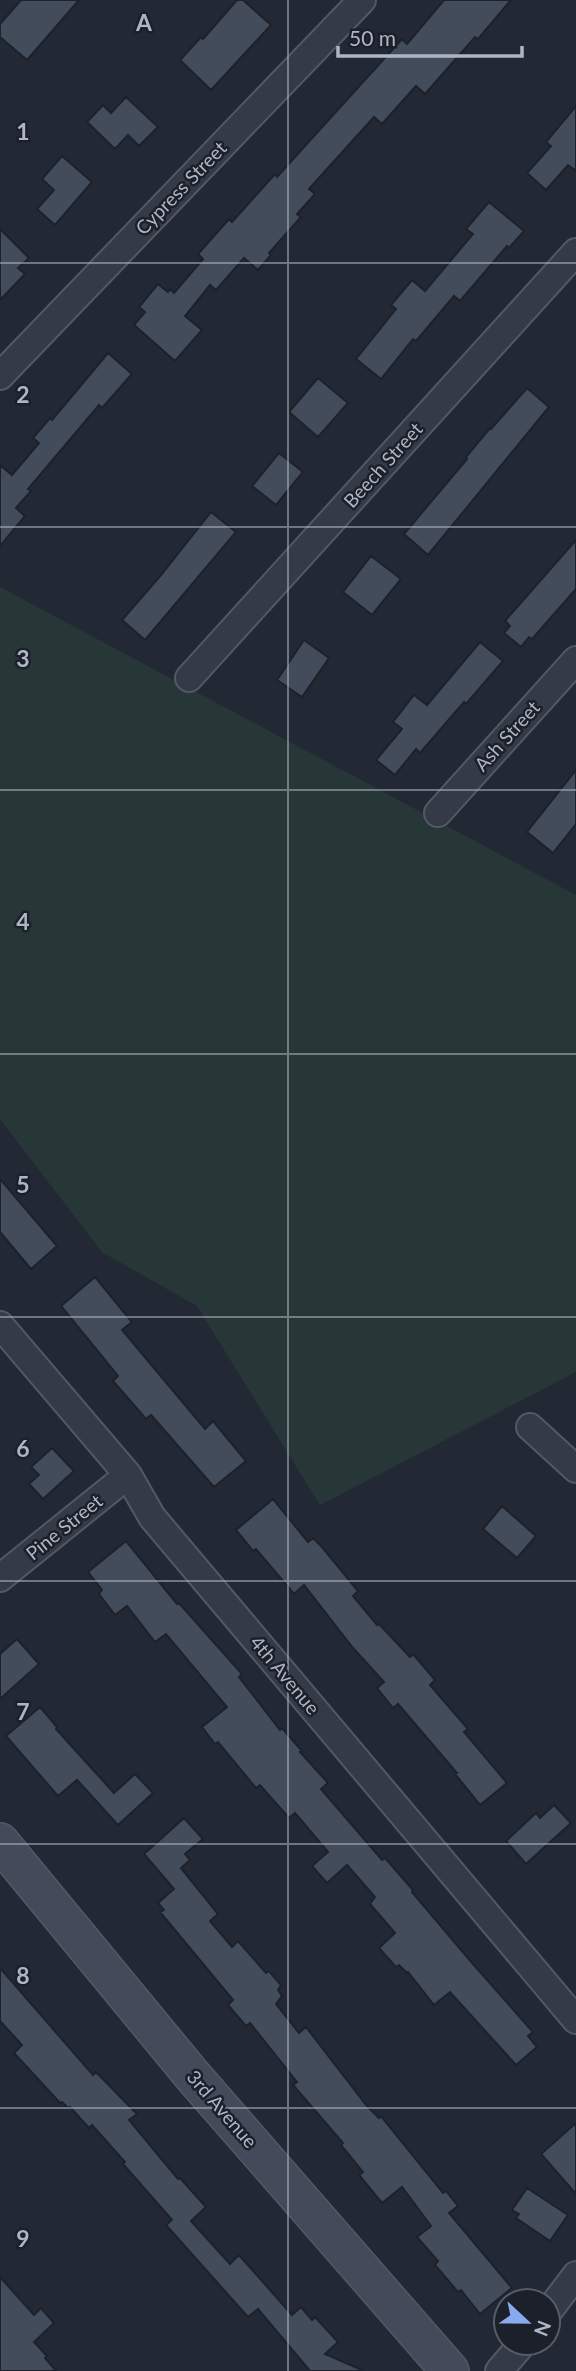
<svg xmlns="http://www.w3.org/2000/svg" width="576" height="2371" font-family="Lato,sans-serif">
	<rect width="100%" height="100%" fill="#222935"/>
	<path fill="#273738" d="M0,587L576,895V1372L320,1505L197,1306L102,1252L0,1119Z"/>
	<path fill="#434c5a" stroke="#1c222d" stroke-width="2" d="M21,0H79L27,60L0,37V24Z
		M237,0H243L271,25L211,90L180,60L201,37L203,39Z
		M444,0H511L478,39L475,37L425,94L416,86L382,124L374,117L309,189L315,194L297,214L301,217L269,253L271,255L258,270L244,258L216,290L210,285L185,316L202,330L175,361L134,325L145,312L139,307L158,284L168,292L170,289L174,293L203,259L198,254L229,219L232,222L275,174L277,177L402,39L407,44Z
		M126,97L158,127L139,146L128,135L115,149L87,122L103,105L111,113Z
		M576,106V171L568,165L546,190L527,173L551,146L546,142Z
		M62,156L92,182L55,225L37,209L54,190L42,179Z
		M489,202L524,231L509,248L507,246L460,301L454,296L416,341L413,339L381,379L356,359L396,309L391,305L412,280L425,291L473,234L466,229Z
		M0,229L29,258L18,268L25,274L0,300Z
		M108,353L132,374L102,408L99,405L28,489L31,491L16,508L25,516L0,546V465L12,475L39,443L33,438L50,418L52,420Z
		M318,378L348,403L318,437L289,412Z
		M527,388L549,407L428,555L404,534L467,459L466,457L490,428L491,429Z
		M279,453L303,472L276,505L252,486Z
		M211,512L236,532L145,640L122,620L161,575Z
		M576,540V589L532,639L529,637L521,647L504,633L510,626L505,621Z
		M371,556L401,579L372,615L343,592Z
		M304,640L329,658L302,697L277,680Z
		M480,642L503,661L466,704L464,702L420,753L416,749L395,775L376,760L402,729L393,722L414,695L427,705Z
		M576,770V824L553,853L527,832Z
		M0,1179L57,1246L31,1269L0,1232Z
		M95,1277L132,1322L122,1330L205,1429L213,1421L246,1461L214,1487L151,1415L146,1419L113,1381L118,1376L61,1306Z
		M52,1448L74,1471L43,1499L29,1484L39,1475L31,1467Z
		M273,1499L308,1542L313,1538L322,1547L358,1591L353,1596L377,1625L379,1624L410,1657L413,1654L435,1680L430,1685L468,1729L464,1732L507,1783L480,1805L455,1774L457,1773L398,1704L393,1708L377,1688L384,1682L353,1648L304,1585L294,1594L256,1549L253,1551L236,1530Z
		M502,1506L536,1536L517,1558L483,1529Z
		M126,1541L177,1604L179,1603L242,1674L239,1677L280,1730L282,1728L302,1751L300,1752L328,1783L321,1789L382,1860L385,1858L413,1890L412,1892L473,1964L533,2032L528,2036L537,2047L516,2065L450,1992L434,2005L408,1972L407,1973L399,1965L396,1967L379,1948L395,1933L370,1904L375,1897L347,1865L327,1883L312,1866L328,1852L295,1813L289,1818L260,1785L256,1788L218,1742L215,1744L202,1727L227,1707L166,1634L155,1642L127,1606L115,1615L99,1594L102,1590L88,1572Z
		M17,1639L39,1664L0,1699V1654Z
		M40,1707L57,1727L56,1729L114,1793L135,1774L153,1793L118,1825L77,1780L58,1796L6,1736Z
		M554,1805L571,1823L526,1864L506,1841L536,1813L540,1818Z
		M184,1818L203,1839L185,1854L190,1860L181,1868L218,1914L210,1921L232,1947L238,1941L266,1973L269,1971L281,1985L278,1990L282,1996L276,2004L299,2033L306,2027L367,2106L379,2118L381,2116L443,2193L446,2191L458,2206L449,2213L512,2288L480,2314L461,2290L458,2292L435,2265L438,2261L417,2237L431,2226L402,2187L382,2203L359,2175L363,2172L341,2145L343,2143L293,2085L297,2082L250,2023L246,2026L228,2005L233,2000L160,1912L164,1910L158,1903L174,1889L144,1854Z
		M0,1968L93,2075L96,2072L137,2114L129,2120L178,2179L180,2178L206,2207L191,2221L230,2264L239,2255L292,2315L301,2307L312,2320L315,2317L338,2342L325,2354L364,2371H310L258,2309L248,2317L166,2225L172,2220L123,2164L125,2162L92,2125L89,2128L70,2107L68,2108L62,2102L60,2103L14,2053L22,2045L0,2021Z
		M576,2123V2194L541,2154Z
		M527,2188L568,2215L550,2241L516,2218L519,2214L512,2210Z
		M0,2277L34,2315L41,2308L54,2323L34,2342L47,2356L45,2358L56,2371H0Z"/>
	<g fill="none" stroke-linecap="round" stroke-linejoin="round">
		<defs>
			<path id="street" d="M0,376L362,0
				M189,678L576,252
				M438,813L576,660
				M0,1325L128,1475L152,1517L576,2020
				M530,1427L576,1469
				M0,1578L128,1475
				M548,2312L576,2275
				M499,2371L523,2343"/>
			<path id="secondary" d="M0,1842L192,2075L450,2371"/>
		</defs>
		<use href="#street" stroke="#525964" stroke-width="30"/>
		<use href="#secondary" stroke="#525964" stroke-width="40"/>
		<use href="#street" stroke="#353b46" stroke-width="26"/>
		<use href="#secondary" stroke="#434a59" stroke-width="37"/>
	</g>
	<path fill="none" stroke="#afb6c3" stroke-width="2" stroke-opacity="0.55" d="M288,0V2371M0,263H576M0,527H576M0,790H576M0,1054H576M0,1317H576M0,1581H576M0,1844H576M0,2108H576"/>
	<g text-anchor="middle" stroke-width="5" stroke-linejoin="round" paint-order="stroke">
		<g font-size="19" fill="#afb6c3" stroke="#1b202b">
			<text transform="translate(181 188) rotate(-46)" y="7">Cypress Street</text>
			<text transform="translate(383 465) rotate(-48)" y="7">Beech Street</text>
			<text transform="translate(507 736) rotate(-48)" y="7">Ash Street</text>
			<text transform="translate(64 1527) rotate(-39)" y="7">Pine Street</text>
			<text transform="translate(285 1675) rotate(50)" y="7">4th Avenue</text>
			<text transform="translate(222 2109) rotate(49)" y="7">3rd Avenue</text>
		</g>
	</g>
	<g font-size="23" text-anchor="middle" font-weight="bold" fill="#afb6c3" stroke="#1b202b" stroke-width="5" stroke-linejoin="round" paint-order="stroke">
		<text x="144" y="31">A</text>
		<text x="23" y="140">1</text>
		<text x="23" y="403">2</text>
		<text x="23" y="667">3</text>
		<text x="23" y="930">4</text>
		<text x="23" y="1193">5</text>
		<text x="23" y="1457">6</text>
		<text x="23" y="1720">7</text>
		<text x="23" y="1984">8</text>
		<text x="23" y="2247">9</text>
	</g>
	<g transform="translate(527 2322) rotate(112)"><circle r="33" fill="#1b202b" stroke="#565c68" stroke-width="2"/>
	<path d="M0-5L12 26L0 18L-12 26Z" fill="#89abee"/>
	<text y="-10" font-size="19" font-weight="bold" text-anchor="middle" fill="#afb6c3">N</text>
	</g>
	<path d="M338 46v10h184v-10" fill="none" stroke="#afb6c3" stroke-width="3.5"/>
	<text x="349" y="46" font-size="21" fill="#afb6c3" stroke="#1b202b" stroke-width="5" paint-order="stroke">50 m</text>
</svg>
